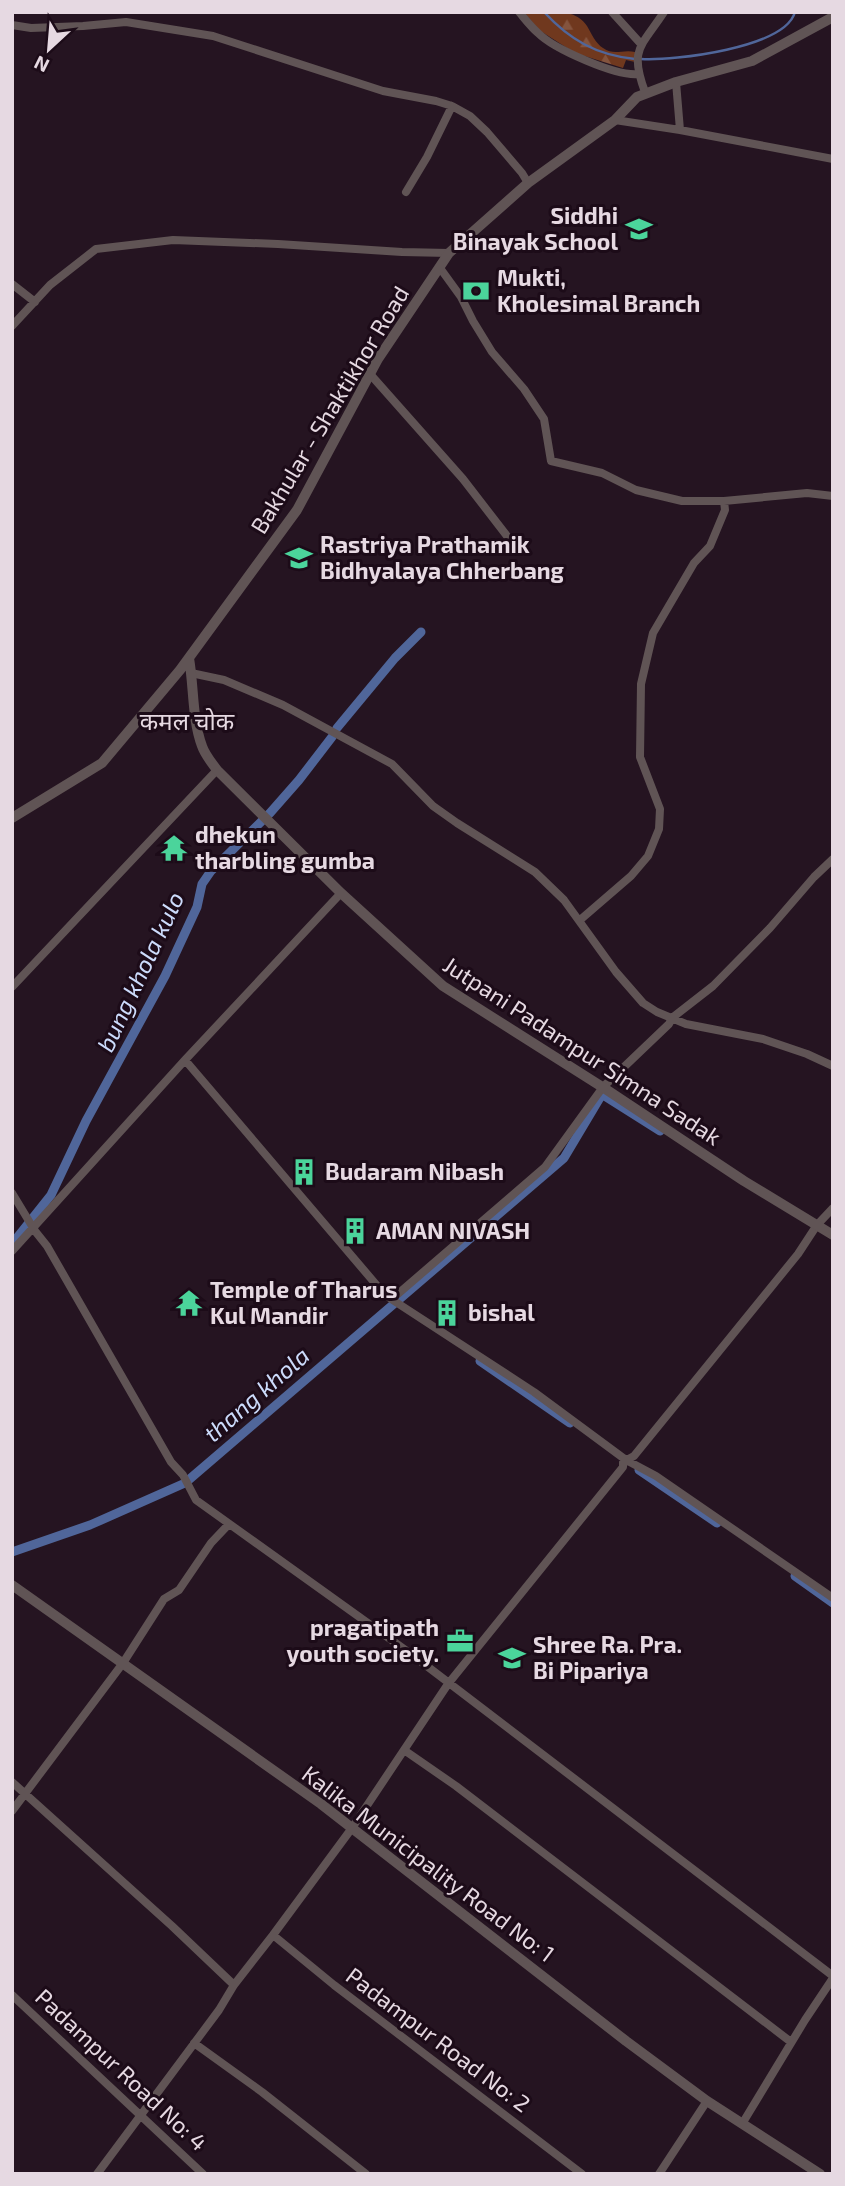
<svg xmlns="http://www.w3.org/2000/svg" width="845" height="2186" font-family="'Exo 2','Noto Sans Devanagari',sans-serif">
	<defs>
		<pattern id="forest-firs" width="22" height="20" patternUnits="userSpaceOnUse" patternTransform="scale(1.75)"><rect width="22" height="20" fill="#70381e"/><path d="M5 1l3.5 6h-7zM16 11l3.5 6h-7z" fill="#84543e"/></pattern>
	</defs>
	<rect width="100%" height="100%" fill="#251421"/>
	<path fill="url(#forest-firs)" d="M524,12C545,12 574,6 587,26C591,33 596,44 603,48C614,56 623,49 635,52V62L626,60L623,68L575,53L539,30Z"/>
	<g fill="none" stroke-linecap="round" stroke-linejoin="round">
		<path stroke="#50669a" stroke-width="2.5" d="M544,12C570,40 596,55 635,59
			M641,59C674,61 785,48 795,12"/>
		<path stroke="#50669a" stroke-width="9" d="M337,728L395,658L421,632
			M603,1095L660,1131
			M12,1244L51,1195L86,1121L165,976L197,907L202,884L211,871L270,813L299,780L332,737
			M480,1361L570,1423
			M639,1470L717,1523
			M12,1552L90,1525L185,1483L564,1158L604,1091
			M795,1576L833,1603"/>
		<path stroke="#605455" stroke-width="8" d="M519,12C525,19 531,27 538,33C554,49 617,77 639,74
			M612,12L641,44
			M12,25L31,28L83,26L126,22L213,36L383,91L436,101L452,106L470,116L487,132L522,173L528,183
			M676,82L680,130
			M645,92C629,49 641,47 664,12
			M615,120L680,130L833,159
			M406,192L427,157L452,106
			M440,268L461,297L473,321L492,352L524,389L544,419L551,461L602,473L636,490L682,501H724L807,493L833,496
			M12,284L35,302
			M12,326L50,285L96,249L173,240L278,244L402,252L449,253
			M370,374L463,479L507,536
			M191,673L224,680L283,705L392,764L433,806L457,823L535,872L564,900L616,972L643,1003L657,1012L686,1024L763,1039L807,1054L833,1066
			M580,920L631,876L648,856L659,829L660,809L640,757L641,684L653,633L694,563L710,546L725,510L724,501
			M12,987L217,770
			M185,1060L385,1295L534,1392L626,1460L656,1476L833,1598
			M12,1193L35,1231L47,1246L171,1462L183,1475L196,1500L411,1654L833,1976
			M12,1251L185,1060L341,893
			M392,1299L545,1167L603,1087L669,1024L672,1018L713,986L770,928L814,877L833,859
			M404,1750L456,1786L791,2042
			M12,1782L172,1926L234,1985
			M12,1811L123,1663L164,1599L179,1590L211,1543L229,1524
			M273,1935L334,1985L582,2174
			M12,1995L203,2174
			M194,2043L262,2092L366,2174
			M742,2124L805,2020L833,1978
			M97,2174L219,2010L234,1985L273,1935L352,1828L448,1684L623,1467V1462L634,1456L798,1254L817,1225L833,1208
			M659,2174L707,2101"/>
		<path stroke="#605455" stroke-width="10" d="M189,658C194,687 192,719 202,746C205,755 212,763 217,770L341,893L443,986L607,1090L744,1181L833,1235
			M12,818L102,763L180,670L297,510L378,359L449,253L528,183L615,120L637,97L676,82L752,61L833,17
			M12,1585L321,1804L626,2041L707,2101L820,2174"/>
	</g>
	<defs>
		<symbol id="school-bare" viewBox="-9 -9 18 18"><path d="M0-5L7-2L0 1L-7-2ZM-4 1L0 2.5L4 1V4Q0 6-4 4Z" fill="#4bd49b" stroke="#1c0b18" stroke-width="2.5" paint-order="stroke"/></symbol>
		<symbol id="bank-bare" viewBox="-9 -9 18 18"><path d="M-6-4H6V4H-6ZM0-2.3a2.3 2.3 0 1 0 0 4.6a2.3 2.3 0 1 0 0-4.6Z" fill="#4bd49b" stroke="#1c0b18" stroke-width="2.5" paint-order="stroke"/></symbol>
		<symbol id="temple-bare" viewBox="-9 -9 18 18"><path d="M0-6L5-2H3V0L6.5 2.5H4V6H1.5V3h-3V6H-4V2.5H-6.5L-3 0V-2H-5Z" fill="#4bd49b" stroke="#1c0b18" stroke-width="2.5" paint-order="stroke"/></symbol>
		<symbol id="building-bare" viewBox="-9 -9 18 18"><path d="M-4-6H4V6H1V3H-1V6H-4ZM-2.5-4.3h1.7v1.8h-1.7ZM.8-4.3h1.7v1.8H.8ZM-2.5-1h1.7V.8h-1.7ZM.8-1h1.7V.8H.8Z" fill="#4bd49b" stroke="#1c0b18" stroke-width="2.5" paint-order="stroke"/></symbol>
		<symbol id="office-bare" viewBox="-9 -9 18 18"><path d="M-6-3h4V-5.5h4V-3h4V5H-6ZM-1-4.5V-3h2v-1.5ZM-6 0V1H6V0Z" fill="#4bd49b" stroke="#1c0b18" stroke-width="2.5" paint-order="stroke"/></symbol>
	</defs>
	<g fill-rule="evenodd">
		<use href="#school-bare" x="620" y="210" width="38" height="38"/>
		<use href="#bank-bare" x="457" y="272" width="38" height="38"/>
		<use href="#school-bare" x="280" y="539" width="38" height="38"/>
		<use href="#temple-bare" x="155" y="829" width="38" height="38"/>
		<use href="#building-bare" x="285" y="1153" width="38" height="38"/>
		<use href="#building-bare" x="336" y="1212" width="38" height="38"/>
		<use href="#temple-bare" x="170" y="1284" width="38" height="38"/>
		<use href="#building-bare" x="428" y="1294" width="38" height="38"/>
		<use href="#office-bare" x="441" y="1622" width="38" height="38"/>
		<use href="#school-bare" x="493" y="1639" width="38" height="38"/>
	</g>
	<g text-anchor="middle" stroke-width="6" stroke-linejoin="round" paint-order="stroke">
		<g font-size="23" font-weight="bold" fill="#e6d9e2" stroke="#1c0b18" text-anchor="start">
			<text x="618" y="224" text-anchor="end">Siddhi<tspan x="618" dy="26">Binayak School</tspan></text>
			<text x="497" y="286">Mukti,<tspan x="497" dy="26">Kholesimal Branch</tspan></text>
			<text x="320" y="553">Rastriya Prathamik<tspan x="320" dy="26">Bidhyalaya Chherbang</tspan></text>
			<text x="195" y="843">dhekun<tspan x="195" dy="26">tharbling gumba</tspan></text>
			<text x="325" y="1180">Budaram Nibash</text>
			<text x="376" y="1239">AMAN NIVASH</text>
			<text x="210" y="1298">Temple of Tharus<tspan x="210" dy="26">Kul Mandir</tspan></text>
			<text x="468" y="1321">bishal</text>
			<text x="439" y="1636" text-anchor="end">pragatipath<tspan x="439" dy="26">youth society.</tspan></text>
			<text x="533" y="1653">Shree Ra. Pra.<tspan x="533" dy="26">Bi Pipariya</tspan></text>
		</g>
		<g font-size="23" fill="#e6d9e2" stroke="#1c0b18">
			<text transform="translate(330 410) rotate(-59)" y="8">Bakhular - Shaktikhor Road</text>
			<text transform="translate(582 1051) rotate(33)" y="8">Jutpani Padampur Simna Sadak</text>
			<text transform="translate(428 1864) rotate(37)" y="8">Kalika Municipality Road No: 1</text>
			<text transform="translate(438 2040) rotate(37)" y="8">Padampur Road No: 2</text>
			<text transform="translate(121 2070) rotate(43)" y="8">Padampur Road No: 4</text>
		</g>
		<g font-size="24" fill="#e6d9e2" stroke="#1c0b18">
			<text x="187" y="730">कमल चोक</text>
		</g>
		<g font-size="24" font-style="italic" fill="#ccdbfb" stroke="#1c0b18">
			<text transform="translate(141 972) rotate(-65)" y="8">bung khola kulo</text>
			<text transform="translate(257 1395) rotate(-41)" y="8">thang khola</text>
		</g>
	</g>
	<rect width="845" height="2186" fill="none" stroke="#e6d9e2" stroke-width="28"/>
	<g transform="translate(49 49) rotate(206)" stroke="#1c0b18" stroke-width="5" paint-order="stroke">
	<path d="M0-5L12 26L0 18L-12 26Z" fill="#e6d9e2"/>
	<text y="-10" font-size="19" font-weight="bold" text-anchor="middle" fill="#e6d9e2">N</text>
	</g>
</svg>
